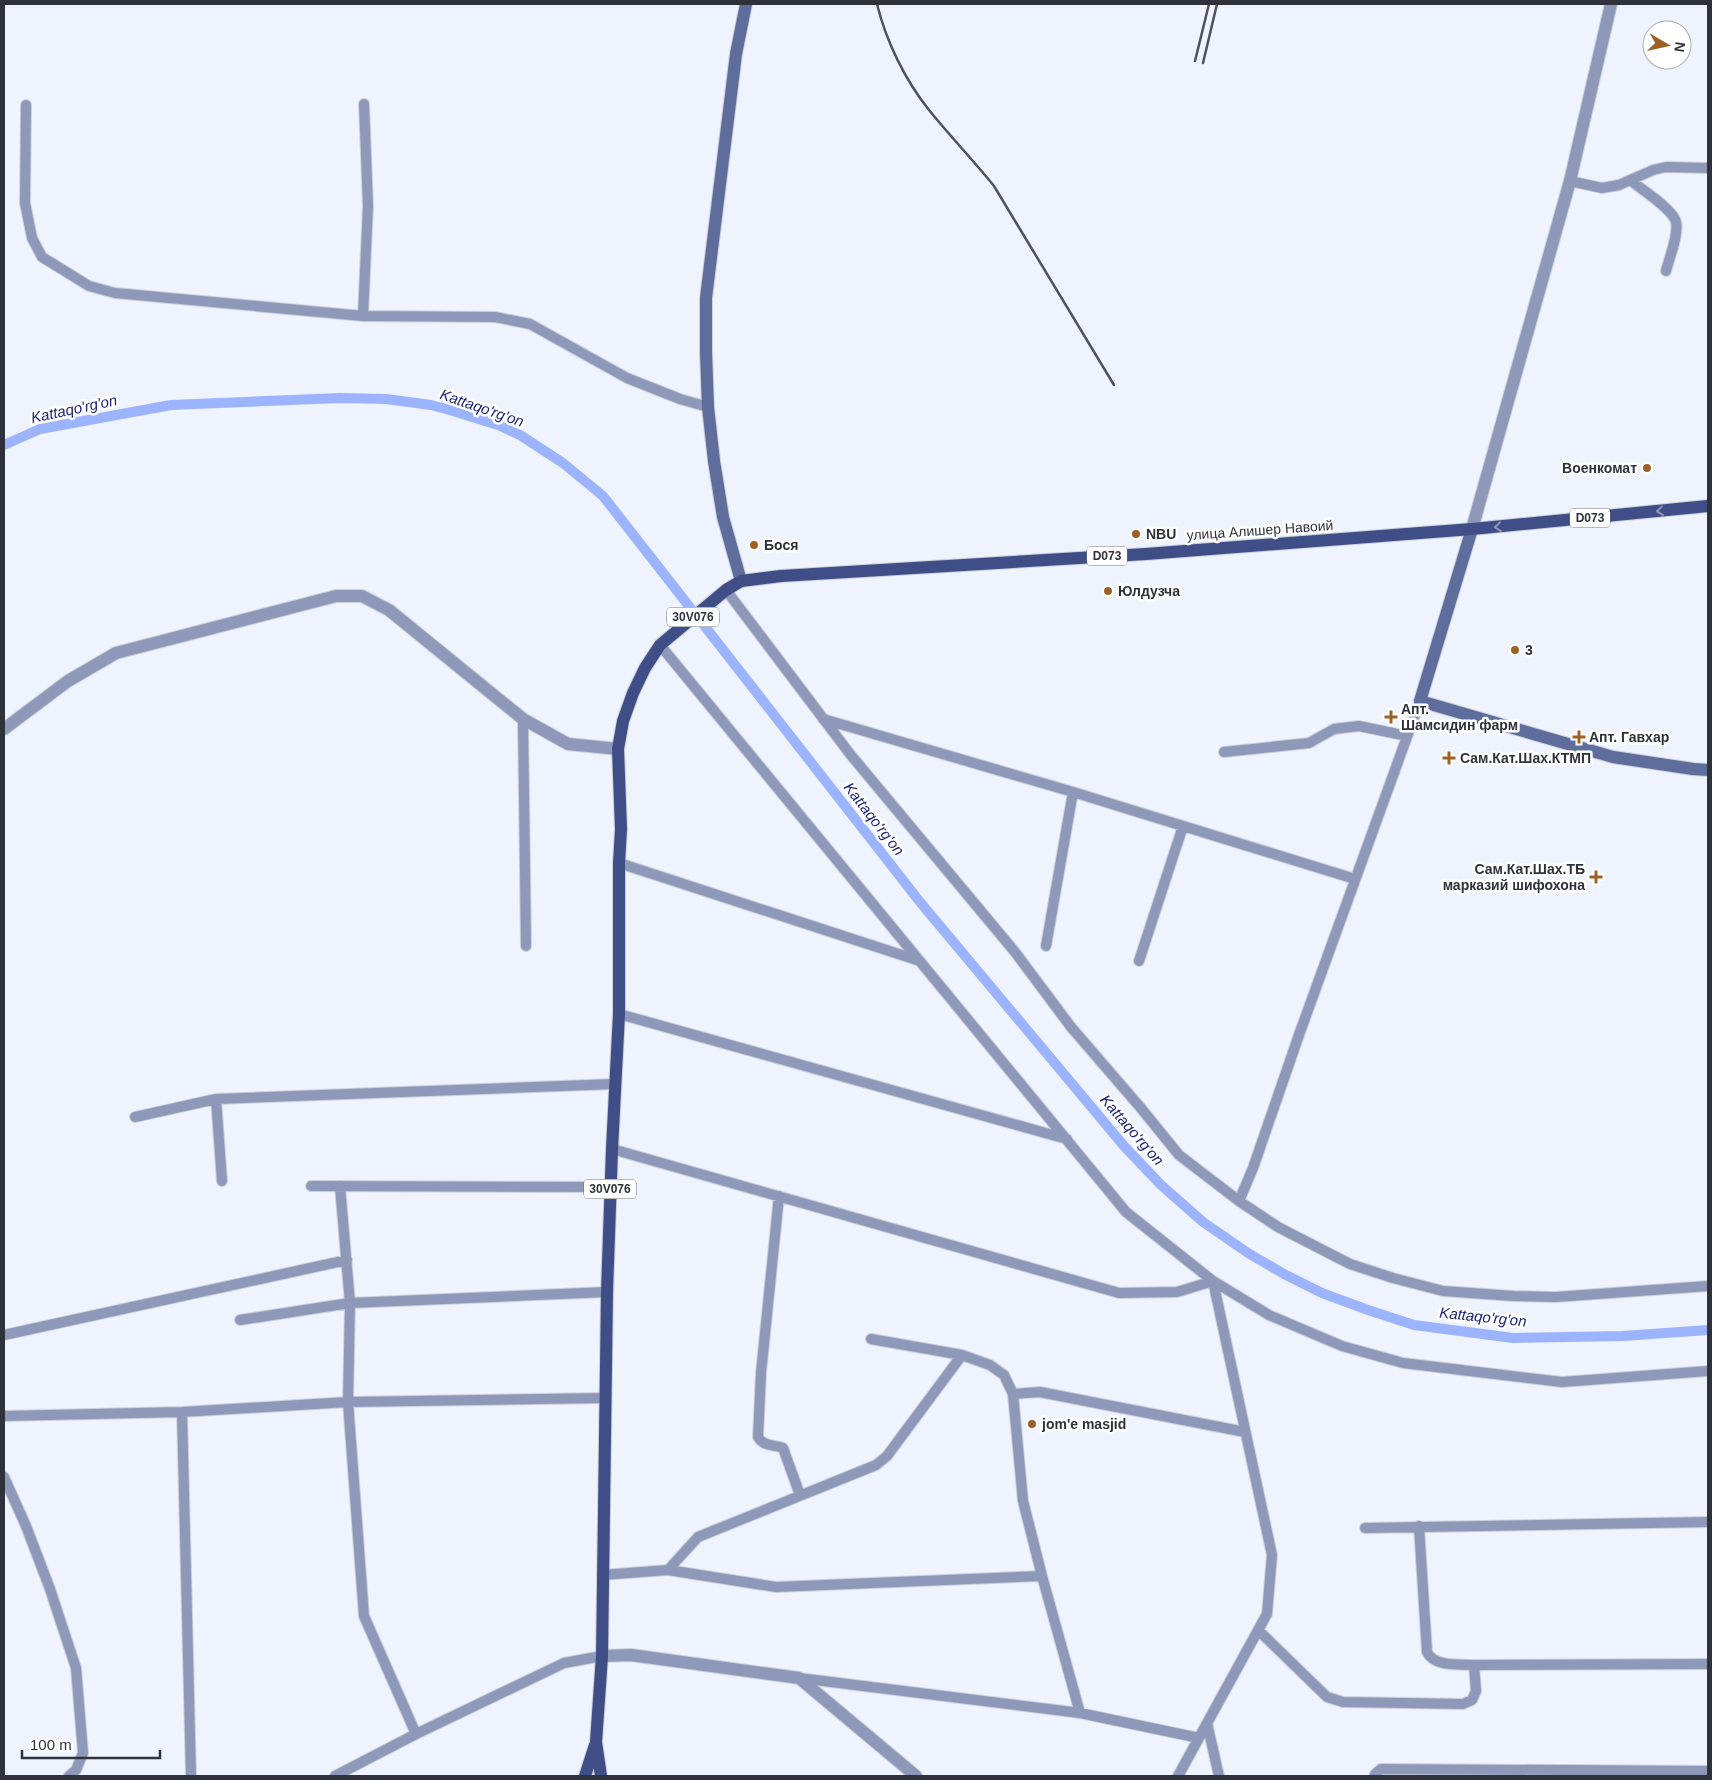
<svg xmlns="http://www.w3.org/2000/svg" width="1712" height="1780" font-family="Helvetica,sans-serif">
	<rect width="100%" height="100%" fill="#eff3fd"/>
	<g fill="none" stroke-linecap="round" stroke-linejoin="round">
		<path stroke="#9cb3fe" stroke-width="10" d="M4,445L40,429L171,405L340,398L386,399L431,405L453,411L498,425L520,435L563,463L603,496L920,902L1124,1146L1161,1185L1203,1222L1248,1253L1284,1274L1322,1293L1368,1310L1414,1325L1513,1338L1623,1336L1708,1330"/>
		<defs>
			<path id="minor" d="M26,105L25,203L32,238L42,257L89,286L115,293L363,316L495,317L530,324L627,378L680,399L708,407
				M1630,180C1641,189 1673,209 1676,222C1679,234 1669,259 1666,271
				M1570,181L1602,188L1619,185L1653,170L1666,167L1708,168
				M363,316L368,206L364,104
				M726,590L850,754L1015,952L1071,1027L1140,1107L1179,1155L1239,1201L1278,1227L1350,1264L1393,1278L1443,1291L1513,1296L1556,1297L1708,1286
				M660,645L1126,1212L1213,1281L1269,1315L1342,1346L1403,1363L1562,1382L1708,1371
				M523,719L526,946
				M823,719L1073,792L1355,879
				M1224,752L1309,743L1334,729L1359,726L1407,736
				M619,863L920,961
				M1046,946L1073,792
				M1139,961L1183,826
				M619,1014L1067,1139
				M216,1099L222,1181
				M135,1117L216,1099L615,1084
				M612,1149L1119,1293L1177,1292L1213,1281L1272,1555L1267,1614L1178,1776
				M311,1186L610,1187
				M340,1186L350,1303L348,1402L364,1616L416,1734
				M779,1196L761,1373L758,1437C764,1447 773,1444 783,1448L800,1495
				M1239,1201L1253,1168L1300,1032L1420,701
				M240,1320L350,1303L607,1292
				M4,1335L347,1260
				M871,1339L962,1355L990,1365L1004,1375L1013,1394L1023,1501L1042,1576L1080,1713
				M1013,1394L1040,1392L1245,1432
				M182,1412L191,1776
				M4,1416L182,1412L348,1402L605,1398
				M4,1477L26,1526L50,1589L76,1668L83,1753L76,1770L69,1776
				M1419,1526L1427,1652C1434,1667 1459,1664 1474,1665L1708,1664
				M1365,1528L1708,1522
				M668,1570L776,1587L1042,1576
				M602,1575L668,1570L698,1537L876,1465L887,1456L962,1355
				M1258,1630L1327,1697L1343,1702L1463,1704L1472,1700L1476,1691L1474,1665
				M799,1678L1080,1713L1199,1738
				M1207,1723L1219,1776
				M335,1776L416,1734L564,1663L602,1656
				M1375,1776V1774L1381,1769L1708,1771"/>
			<path id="tertiary" d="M1472,529L1570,181L1611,4
				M4,729L68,681L116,653L336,596H362L389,610L523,719L568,744L618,749
				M602,1656L631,1655L799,1678L916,1776"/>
			<path id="secondary" d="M1472,529L1420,701L1613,757L1693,769L1708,770
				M741,581L723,517L714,461L708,407L706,352V298L736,54L746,4"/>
			<path id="primary" d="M585,1776L595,1745
				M601,1776L596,1742L602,1656L607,1292L612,1149L619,1014V863L621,829L618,749L623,721L633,693L645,668L660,645L726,590L741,581L781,576L1146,554L1472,529L1708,506"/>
		</defs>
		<use href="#minor" stroke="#ccd0da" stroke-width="12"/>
		<use href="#tertiary" stroke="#ccd0da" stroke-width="14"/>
		<use href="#secondary" stroke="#ccd0da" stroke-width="14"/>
		<use href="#primary" stroke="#ccd0da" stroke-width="14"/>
		<use href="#minor" stroke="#8e99ba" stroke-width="10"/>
		<use href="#tertiary" stroke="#8e99ba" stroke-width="12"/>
		<use href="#secondary" stroke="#5f6d9c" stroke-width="12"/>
		<use href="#primary" stroke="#3f4e86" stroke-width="12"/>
		<path stroke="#4f525b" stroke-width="2.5" d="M877,4C886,41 905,80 929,110C950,136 973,160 994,186L1114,385
			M1195,61L1209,4
			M1203,63L1217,4"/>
	</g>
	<defs><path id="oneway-chevron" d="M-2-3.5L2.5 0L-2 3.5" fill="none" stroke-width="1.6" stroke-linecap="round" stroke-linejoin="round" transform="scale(1.25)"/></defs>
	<g stroke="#8c95b6">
		<use href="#oneway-chevron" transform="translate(1660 511) rotate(174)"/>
		<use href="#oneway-chevron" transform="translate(1498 527) rotate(174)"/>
	</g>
	<g fill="#9e6125" stroke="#fff" stroke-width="2">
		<circle cx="1647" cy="468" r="5"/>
		<circle cx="1136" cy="534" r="5"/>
		<circle cx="754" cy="545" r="5"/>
		<circle cx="1108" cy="591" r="5"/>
		<circle cx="1515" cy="650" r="5"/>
		<path d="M1388.5 709.5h5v5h5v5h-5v5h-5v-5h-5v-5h5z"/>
		<path d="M1576.5 729.5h5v5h5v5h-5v5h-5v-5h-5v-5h5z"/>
		<path d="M1446.5 750.5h5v5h5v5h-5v5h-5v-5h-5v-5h5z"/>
		<path d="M1593.5 869.5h5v5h5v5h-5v5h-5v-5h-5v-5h5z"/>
		<circle cx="1032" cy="1424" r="5"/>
	</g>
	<g text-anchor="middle" stroke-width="5" stroke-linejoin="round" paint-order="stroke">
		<g fill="#fff" stroke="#6d7076" stroke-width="1">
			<rect x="1570" y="508.5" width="40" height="19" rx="4"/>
			<rect x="1087" y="546.5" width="40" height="19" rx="4"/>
			<rect x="667" y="607.5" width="52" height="19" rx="4"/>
			<rect x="584" y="1179.5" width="52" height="19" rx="4"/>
		</g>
		<g font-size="12" font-weight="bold" fill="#2f323b">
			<text x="1590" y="522">D073</text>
			<text x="1107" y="560">D073</text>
			<text x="693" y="621">30V076</text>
			<text x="610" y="1193">30V076</text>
		</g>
		<g font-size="14" font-weight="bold" fill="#2f323b" stroke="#fff" text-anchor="start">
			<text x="1637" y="473" text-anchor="end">Военкомат</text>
			<text x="1146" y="539">NBU</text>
			<text x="764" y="550">Бося</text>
			<text x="1118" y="596">Юлдузча</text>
			<text x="1525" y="655">3</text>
			<text x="1401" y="714">Апт.<tspan x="1401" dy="16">Шамсидин фарм</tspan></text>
			<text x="1589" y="742">Апт. Гавхар</text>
			<text x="1460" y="763">Сам.Кат.Шах.КТМП</text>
			<text x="1585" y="874" text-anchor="end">Сам.Кат.Шах.ТБ<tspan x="1585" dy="16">марказий шифохона</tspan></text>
			<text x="1042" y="1429">jom'e masjid</text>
		</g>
		<g font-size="14" fill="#2f323b" stroke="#fff">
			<text transform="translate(1260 530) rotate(-4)" y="5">улица Алишер Навоий</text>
		</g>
		<g font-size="15" font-style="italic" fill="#1b2378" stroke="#fff">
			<text transform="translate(482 408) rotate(19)" y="5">Kattaqo'rg'on</text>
			<text transform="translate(74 409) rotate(-12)" y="5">Kattaqo'rg'on</text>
			<text transform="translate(874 819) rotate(52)" y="5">Kattaqo'rg'on</text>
			<text transform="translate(1132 1130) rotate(49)" y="5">Kattaqo'rg'on</text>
			<text transform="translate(1483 1317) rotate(6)" y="5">Kattaqo'rg'on</text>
		</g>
	</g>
	<rect width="1712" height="1780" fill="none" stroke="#2f323b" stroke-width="10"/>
	<g transform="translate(1667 45) rotate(99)"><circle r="24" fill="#ffffff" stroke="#acadb1"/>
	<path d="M0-4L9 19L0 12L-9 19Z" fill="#9e6125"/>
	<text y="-8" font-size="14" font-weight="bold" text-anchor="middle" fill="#2f323b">N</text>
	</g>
	<path d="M22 1750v8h138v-8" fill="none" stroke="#2f323b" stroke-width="2.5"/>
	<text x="30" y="1750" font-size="15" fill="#2f323b" stroke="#ffffff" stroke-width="4" paint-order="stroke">100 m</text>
</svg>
